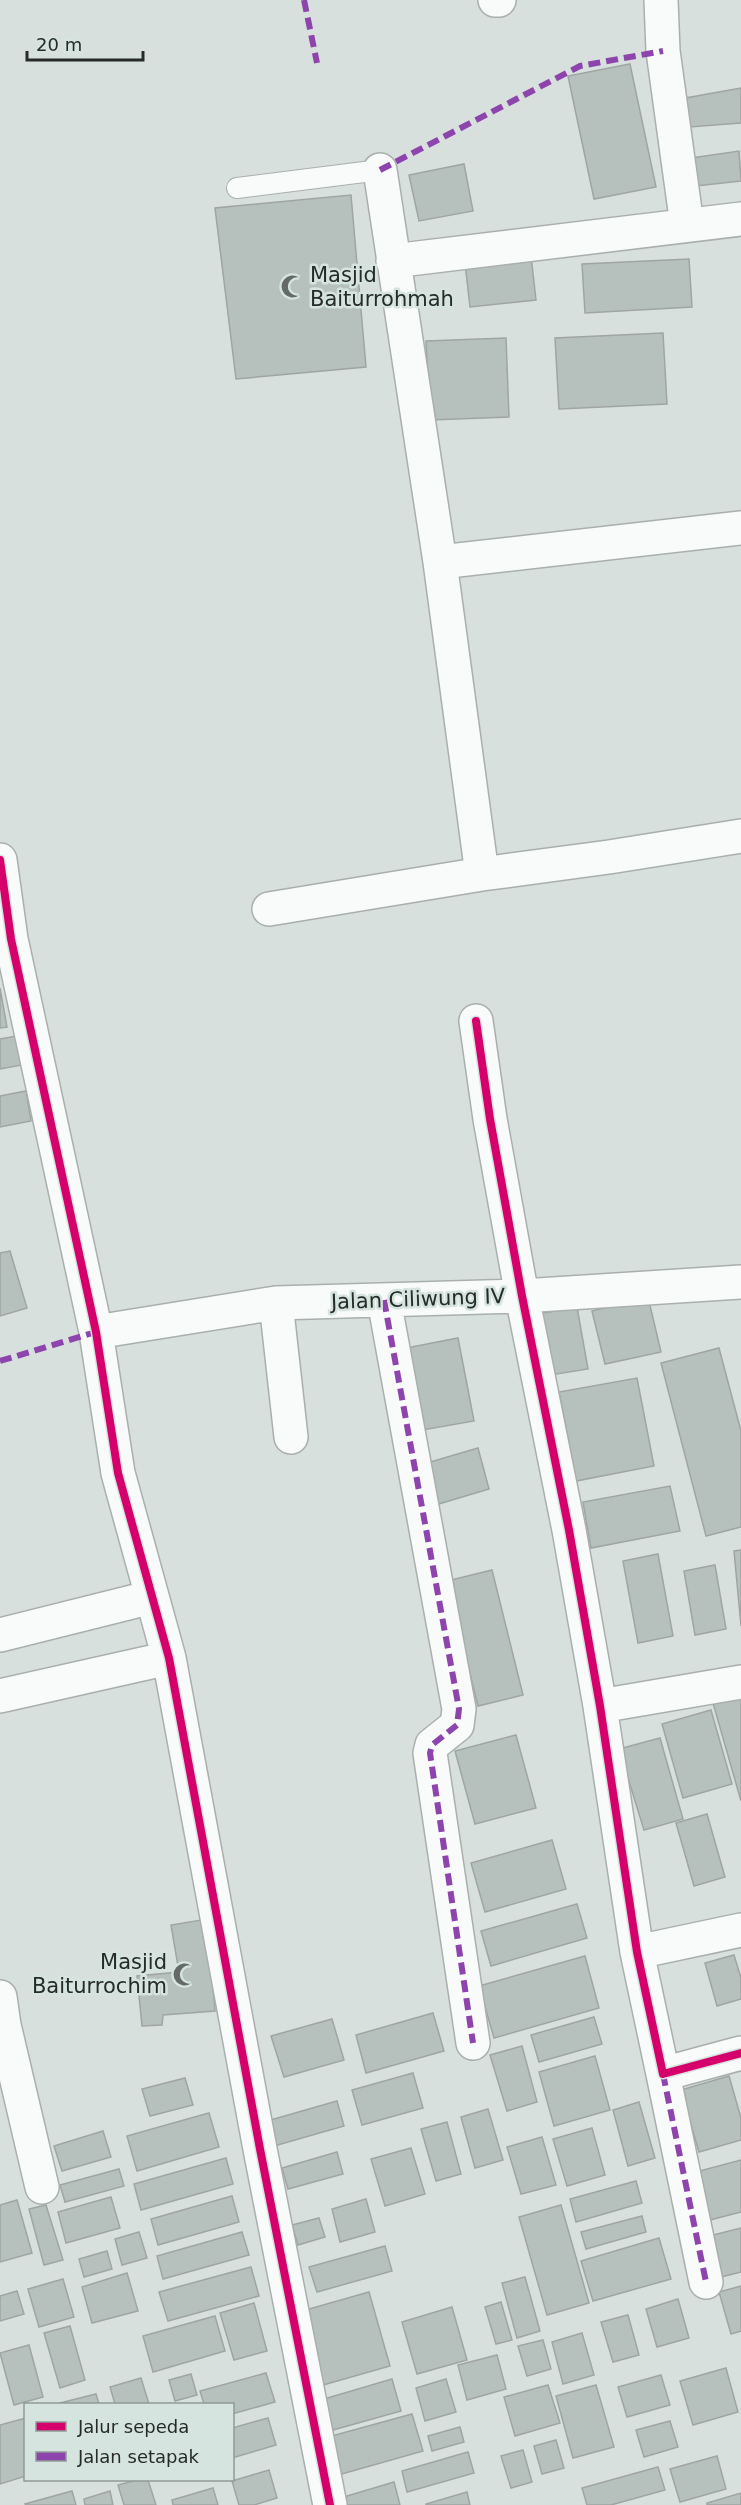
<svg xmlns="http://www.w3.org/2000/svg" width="741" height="2505" font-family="'DejaVu Sans',sans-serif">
	<rect width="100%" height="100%" fill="#d8e0dd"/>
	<path fill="#b6c1bd" stroke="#9fa5a3" stroke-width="1.5" d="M630,64L656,187L594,199L568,76Z
		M741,88V123L677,128L680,99Z
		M739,151L741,181L687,187L685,159Z
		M464,164L473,211L419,221L409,175Z
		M351,195L366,367L236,379L215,208Z
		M530,247L536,300L470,307L464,254Z
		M689,259L692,307L585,313L582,264Z
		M663,333L667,404L559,409L555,338Z
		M506,338L509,417L430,420L426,341Z
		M0,988L7,1027L0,1028Z
		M16,1036L22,1065L0,1069V1039Z
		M26,1091L31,1121L0,1127V1096Z
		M10,1251L27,1308L0,1316V1253Z
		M648,1297L661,1352L605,1364L592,1311Z
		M577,1307L588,1369L538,1377L527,1316Z
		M458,1338L474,1421L417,1431L401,1349Z
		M719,1348L741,1431V1527L706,1536L661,1363Z
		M637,1378L654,1466L576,1481L559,1392Z
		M478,1448L489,1489L432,1506L420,1465Z
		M670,1486L680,1531L591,1548L583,1502Z
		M741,1550V1626L734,1551Z
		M658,1554L673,1636L638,1643L623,1561Z
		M715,1565L726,1629L695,1635L684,1571Z
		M492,1570L523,1695L478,1706L447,1581Z
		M741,1696V1801L713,1703Z
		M711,1710L732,1784L683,1798L662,1724Z
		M516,1735L536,1808L475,1824L455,1751Z
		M660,1738L683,1819L644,1830L619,1749Z
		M707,1814L725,1877L694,1886L676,1823Z
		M552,1840L566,1889L485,1912L471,1863Z
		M577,1904L587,1938L491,1966L481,1931Z
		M207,1919L215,2011L163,2015L162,2025L142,2026L137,1976L179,1972L171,1925Z
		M734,1955L741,1978V1999L717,2006L705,1963Z
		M585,1956L599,2008L494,2038L479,1986Z
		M433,2013L444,2051L366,2073L356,2035Z
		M594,2017L602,2044L539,2062L531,2035Z
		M332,2019L344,2060L284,2077L271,2036Z
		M522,2046L537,2102L507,2111L490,2055Z
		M595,2056L610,2110L554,2126L539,2072Z
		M413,2073L423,2108L362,2125L352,2090Z
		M729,2076L741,2118V2140L699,2152L681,2090Z
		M185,2078L193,2105L150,2116L142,2089Z
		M337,2101L344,2126L274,2146L267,2121Z
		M639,2102L655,2158L628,2166L613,2110Z
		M488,2109L503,2160L475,2168L461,2117Z
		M209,2113L219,2147L137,2171L127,2136Z
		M447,2122L461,2174L436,2181L421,2129Z
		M592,2128L605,2175L567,2186L553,2139Z
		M103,2131L111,2157L62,2171L54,2146Z
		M542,2137L556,2185L521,2194L507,2147Z
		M411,2148L425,2194L385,2206L371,2159Z
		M337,2152L343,2174L288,2189L282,2168Z
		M226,2158L233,2184L141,2210L134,2184Z
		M741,2160V2212L706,2221L692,2173Z
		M119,2169L124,2186L65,2202L60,2185Z
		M636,2181L642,2203L576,2222L570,2199Z
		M232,2196L239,2222L158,2245L151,2219Z
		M111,2197L120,2228L66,2243L58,2212Z
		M366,2199L375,2232L340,2242L332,2209Z
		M17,2200L32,2253L0,2262V2205Z
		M46,2205L63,2260L44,2265L29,2209Z
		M561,2205L589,2303L547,2315L519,2217Z
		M642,2216L646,2232L586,2249L581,2232Z
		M319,2218L325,2237L298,2245L292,2225Z
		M741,2228V2272L717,2278L705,2237Z
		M139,2232L147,2258L122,2265L115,2239Z
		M242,2232L249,2255L163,2279L157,2256Z
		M659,2238L671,2279L593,2301L581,2261Z
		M385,2246L392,2271L317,2292L309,2267Z
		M107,2251L112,2269L84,2277L79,2259Z
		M251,2267L259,2296L168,2321L159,2292Z
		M127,2273L138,2311L92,2323L82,2287Z
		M525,2277L540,2331L517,2338L502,2283Z
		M63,2279L74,2317L39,2327L28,2289Z
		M741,2286V2331L731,2334L719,2292Z
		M17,2291L24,2314L0,2321V2296Z
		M369,2292L390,2366L323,2385L302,2311Z
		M678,2299L689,2338L657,2347L646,2309Z
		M501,2302L512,2340L496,2344L485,2307Z
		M254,2303L267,2351L234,2360L220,2313Z
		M452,2307L467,2360L417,2374L402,2322Z
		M628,2315L639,2355L613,2362L601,2322Z
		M215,2316L225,2351L153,2372L143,2336Z
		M70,2326L85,2380L60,2388L44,2333Z
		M582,2333L594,2375L563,2384L552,2342Z
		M543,2340L551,2369L527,2376L518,2346Z
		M29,2345L43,2397L14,2405L0,2353Z
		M497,2355L506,2389L467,2400L458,2365Z
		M726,2368L738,2412L693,2425L680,2381Z
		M266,2373L275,2402L232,2414V2404H204L200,2391Z
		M191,2374L197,2395L175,2401L169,2380Z
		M661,2375L670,2405L627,2417L618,2387Z
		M141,2378L149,2404H115L110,2387Z
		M392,2379L401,2411L333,2430L324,2399Z
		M446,2379L456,2412L425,2421L416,2388Z
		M548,2385L560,2423L515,2436L504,2397Z
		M596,2385L614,2447L573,2458L556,2396Z
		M96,2394L99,2404H56Z
		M412,2414L423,2451L338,2475L328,2437Z
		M26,2418V2476L0,2484V2425Z
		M268,2418L276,2445L232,2458V2428Z
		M670,2421L678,2447L644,2457L636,2430Z
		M460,2427L464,2442L432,2451L428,2436Z
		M556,2440L564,2468L542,2474L534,2446Z
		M523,2450L532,2482L511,2488L501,2456Z
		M468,2452L474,2473L407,2492L402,2471Z
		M717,2456L726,2489L680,2502L670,2469Z
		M658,2467L665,2490L611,2505H587L582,2488Z
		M269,2470L277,2498L254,2505H239L232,2481Z
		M137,2480H148L156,2505H124L118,2485Z
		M394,2482L400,2505H339L337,2499Z
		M213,2488L218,2505H173L172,2500Z
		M72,2491L76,2505H26L25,2504Z
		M110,2491L113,2505H85L84,2499Z
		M467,2492L470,2505H426V2504Z
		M741,2493V2505H707V2503Z"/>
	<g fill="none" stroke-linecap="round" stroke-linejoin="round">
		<defs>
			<path id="lane" d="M237,188L380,170"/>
			<path id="street" d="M495,0H499
				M661,0L663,51L687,225
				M380,170L440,562L482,874
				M393,261L741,219
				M440,562L741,528
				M0,860L11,939L96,1332L118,1473L169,1658L260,2149L330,2505
				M269,909L482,874L609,857L741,836
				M476,1021L490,1119L522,1296L569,1530L600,1706L637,1952L663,2074L741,2053
				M384,1300L459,1709L457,1725L432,1745L430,1753L473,2043
				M276,1303L291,1437
				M96,1332L276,1303L522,1296L741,1282
				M0,1635L152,1597
				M0,1696L169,1658
				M600,1706L741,1682
				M637,1952L741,1930
				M0,1997L4,2025L42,2187
				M663,2074L706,2282"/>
		</defs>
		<use href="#lane" stroke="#a9afad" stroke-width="22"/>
		<use href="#street" stroke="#a9afad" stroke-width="36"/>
		<use href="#lane" stroke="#f9fafa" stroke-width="20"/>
		<use href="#street" stroke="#f9fafa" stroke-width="33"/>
		<path stroke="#8e44ad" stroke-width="6" stroke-dasharray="12 6" stroke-linecap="butt" d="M304,0L317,63
			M380,170L580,66L663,51
			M384,1300L459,1709L457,1725L432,1745L430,1753L473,2043
			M0,1361L96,1332
			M663,2074L706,2282"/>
		<defs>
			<path id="cycleway" d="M0,860L11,939L96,1332L118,1473L169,1658L260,2149L330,2505
				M476,1021L490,1119L522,1296L569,1530L600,1706L637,1952L663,2074L741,2053"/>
		</defs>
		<use href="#cycleway" stroke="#d5e4de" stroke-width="11"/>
		<use href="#cycleway" stroke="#d6006c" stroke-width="8"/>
	</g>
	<defs>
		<symbol id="mosque-bare" viewBox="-9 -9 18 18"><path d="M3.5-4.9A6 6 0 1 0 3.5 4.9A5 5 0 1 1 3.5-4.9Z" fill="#646a68" stroke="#d5e4de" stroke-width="2.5" paint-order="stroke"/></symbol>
	</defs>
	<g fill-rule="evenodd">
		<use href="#mosque-bare" x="276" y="270" width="33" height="33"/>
		<use href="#mosque-bare" x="168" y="1958" width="33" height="33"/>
	</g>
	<g text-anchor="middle" stroke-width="5" stroke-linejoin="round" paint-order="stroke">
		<g font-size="21" fill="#262b29" stroke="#d5e4de" text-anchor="start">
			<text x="310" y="282">Masjid<tspan x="310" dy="24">Baiturrohmah</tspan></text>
			<text x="167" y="1969" text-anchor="end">Masjid<tspan x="167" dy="24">Baiturrochim</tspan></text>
		</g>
		<g font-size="21" fill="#262b29" stroke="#d5e4de">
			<text transform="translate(418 1299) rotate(-2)" y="7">Jalan Ciliwung IV</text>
		</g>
	</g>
	<rect x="24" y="2403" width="210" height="78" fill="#d5e4de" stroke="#8f9a96" stroke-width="1.5"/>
	<rect x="36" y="2422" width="30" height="9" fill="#d6006c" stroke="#8f9a96" stroke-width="1.5"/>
	<text x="78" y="2433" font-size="18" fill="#262b29">Jalur sepeda</text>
	<rect x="36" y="2452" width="30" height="9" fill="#8e44ad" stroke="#8f9a96" stroke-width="1.5"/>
	<text x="78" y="2463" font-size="18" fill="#262b29">Jalan setapak</text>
	<path d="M27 51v9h116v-9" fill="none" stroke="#262b29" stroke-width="3"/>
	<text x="36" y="51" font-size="18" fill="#262b29" stroke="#d5e4de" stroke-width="4.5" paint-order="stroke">20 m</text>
</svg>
